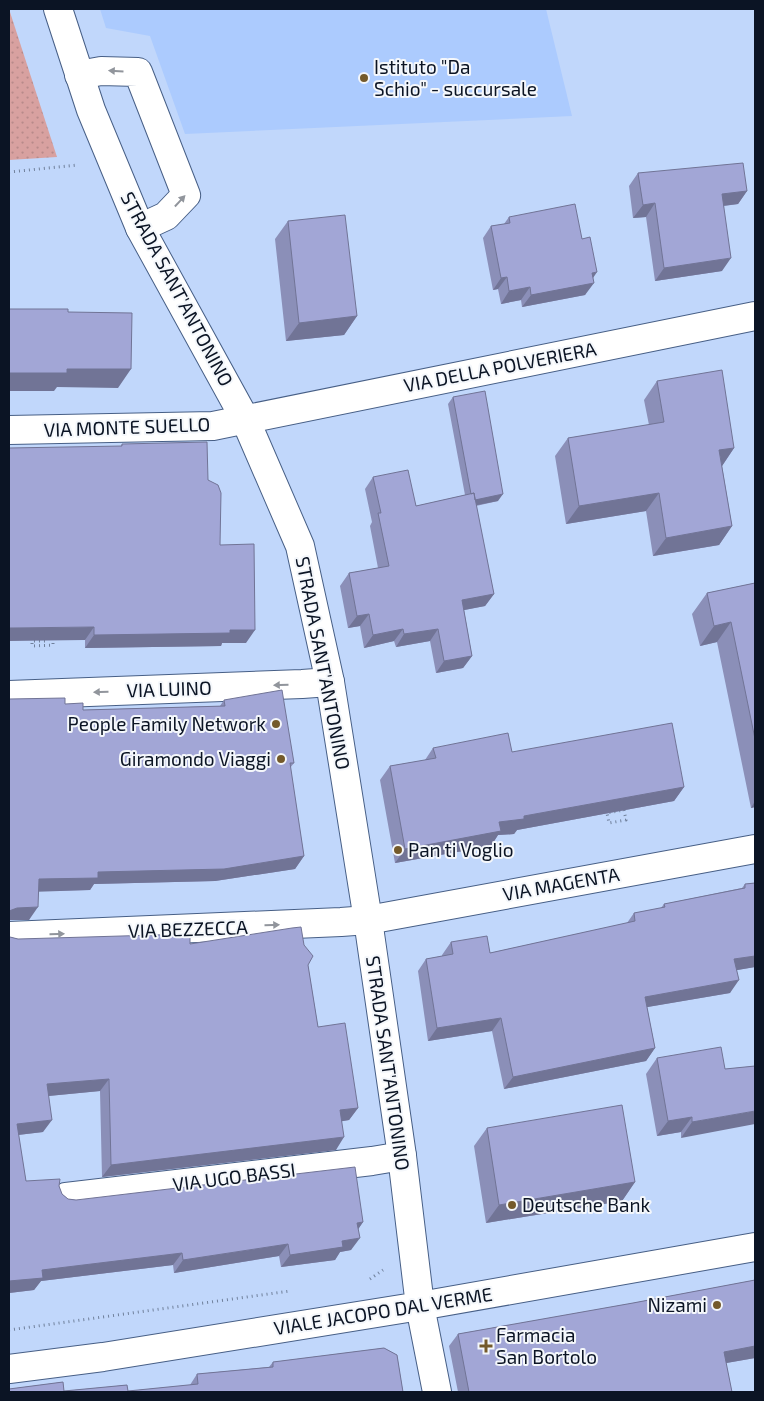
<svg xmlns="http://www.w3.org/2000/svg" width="764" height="1401" font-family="'Exo 2',sans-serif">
	<defs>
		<pattern id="grass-dots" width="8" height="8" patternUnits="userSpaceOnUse" patternTransform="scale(1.25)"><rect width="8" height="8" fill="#d8a1a0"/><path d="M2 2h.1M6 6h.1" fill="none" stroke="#b88a8a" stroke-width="1.8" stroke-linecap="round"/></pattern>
	</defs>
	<rect width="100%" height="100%" fill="#c1d7fb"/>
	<path fill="#accbfe" d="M100,9H546L572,116L185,134L150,36L106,28Z"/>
	<path fill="url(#grass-dots)" d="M9,9L57,157L9,160Z"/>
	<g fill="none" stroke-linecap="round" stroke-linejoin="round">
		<defs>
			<path id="minor" d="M79,75L101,71L138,72L186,195L166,216L140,228
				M9,430L213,426L755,316
				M9,695L302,684L330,682
				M9,936L341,922L368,920L755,849
				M66,1197L372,1161L402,1156
				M420,1306L437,1392"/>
			<path id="major" d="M58,9L91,110L140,228L245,419L300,546L330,682L368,920L402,1156L420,1306
				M9,1369L103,1357L420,1306L755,1247"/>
		</defs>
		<use href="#minor" stroke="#475f86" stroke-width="30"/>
		<use href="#major" stroke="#475f86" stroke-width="30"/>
		<path stroke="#70809b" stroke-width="3" stroke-dasharray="1 4" stroke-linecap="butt" d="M9,172L78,165
			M48,618H53V645L32,646V641H48Z
			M624,810L626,820L609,823L607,813Z
			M370,1279L383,1270
			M9,1330L290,1291"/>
		<use href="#minor" stroke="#fff" stroke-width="28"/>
		<use href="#major" stroke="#fff" stroke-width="28"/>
	</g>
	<path fill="#8b8fb8" d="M638,173L747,191L738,204L724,206L722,271L655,281L646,217L633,218L629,186Z
		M509,217L582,239L593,278L585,295L522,307L521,300L501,304L498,289L493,290L483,238L491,226L504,224Z
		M288,221L357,316L344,335L286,341L275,239Z
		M657,381L734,448L722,466L732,526L719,545L653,556L646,511L566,524L555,456L568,438L649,425L644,400Z
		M453,397L498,501L476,506L494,594L485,606L464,610L472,656L463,668L436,673L430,641L396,647L394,641L364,648L360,626L348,628L340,586L349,573L378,568L370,526L372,522L365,489L373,477L416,506L465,495L448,404Z
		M122,444L208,480L220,545L246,643H222L221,646L85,648V640L121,446Z
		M755,583V807L751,808L717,642L700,646L692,614L707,593Z
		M9,699L65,704L83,710L220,706L224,700L294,763L290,768L304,856L295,869L215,881L94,884L90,890L39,891L29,920H9Z
		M433,748L512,752L684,787L674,801L517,830L514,834L498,835L491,846L395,863L380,780L390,766L425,760Z
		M755,883V967L737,970L730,993L647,1007L655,1048L646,1061L504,1089L492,1031L428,1041L418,971L426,959L442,956V955L451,942L490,953L627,923L634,913L661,908L664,904L742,888L745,884Z
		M9,936L10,937L18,939L190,944L308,965L318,1027L358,1108L349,1120L342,1121L336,1150L102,1177L100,1091L48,1096L43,1132L18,1135L26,1181L59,1186L62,1194L68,1199L76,1200L363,1222L358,1229L351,1250L340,1252L335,1260L281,1267L279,1256L174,1273L173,1265L41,1281L34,1290L9,1293Z
		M657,1058L725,1069L755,1066L681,1138V1132L657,1136L646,1074Z
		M487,1128L635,1182L622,1201L486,1223L474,1146Z
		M755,1280V1358L726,1363L732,1392H458L449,1346L458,1334L633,1303Z
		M384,1348L397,1355L403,1392H9V1389L63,1382L64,1391L127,1385L128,1391L190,1385L197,1374L269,1367L273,1362Z"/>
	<path fill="#717496" d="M747,191L738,204L713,207L722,194Z
		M655,203L646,217L633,218L643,205Z
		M731,258L722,271L655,281L664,268Z
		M597,272L589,284L594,283L585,295L522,307L531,295L592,273Z
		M507,277L498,289L493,290L501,278Z
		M530,287L521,300L501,304L509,291Z
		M357,316L344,335L286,341L299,323Z
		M67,369H131L118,388L57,387L54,391H9V373Z
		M734,448L722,466L719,450Z
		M659,493L646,511L566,524L579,506Z
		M503,494L498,501L467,507L472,500Z
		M732,526L719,545L653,556L666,538Z
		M494,594L485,606L454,612L462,600Z
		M369,614L360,626L348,628L357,616Z
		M731,622L717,642L700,646L714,626Z
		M94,627L85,640L9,641V628Z
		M403,629L394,641L364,648L373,635Z
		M438,629L430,641L396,647L404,634Z
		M230,630H255L246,643H222L221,646L85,648L94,635Z
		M472,656L463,668L436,673L444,661Z
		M684,787L674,801L517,830L514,834L498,835L491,846L395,863L405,849L499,822L524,816Z
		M755,801V807L751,808Z
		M304,856L295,869L215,881L94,884L90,890L30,892L39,879L98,872Z
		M38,907L29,920H9V911L10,910L17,908Z
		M755,956V967L726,972L734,959Z
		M739,980L730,993L636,1009L645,997Z
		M501,1018L492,1031L428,1041L437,1028Z
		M655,1048L646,1061L504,1089L513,1077Z
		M109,1079L100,1091L38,1097L47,1084Z
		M358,1108L349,1120L332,1123L340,1110Z
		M755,1111V1124L681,1138L692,1122Z
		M692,1117L681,1132L657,1136L668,1121Z
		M52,1120L43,1132L9,1136L17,1124Z
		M344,1137L336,1150L102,1177L111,1165Z
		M635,1182L622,1201L486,1223L499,1205Z
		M363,1222L355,1234L357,1223Z
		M360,1238L351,1250L340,1252L335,1260L281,1267L290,1255L342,1241Z
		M288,1244L279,1256L174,1273L183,1260Z
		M182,1253L173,1265L41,1281L34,1290L9,1293V1281L42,1270Z
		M755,1346V1358L715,1365L724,1352Z"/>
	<path fill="#a2a6d6" stroke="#717496" d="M743,163L747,191L722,194L731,258L664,268L655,203L643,205L638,173Z
		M575,204L582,239L590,237L597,272L592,273L594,283L531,295L530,287L509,291L507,277L501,278L491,226L510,223L509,217Z
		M345,215L357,316L299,323L288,221Z
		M9,309H68V312L132,313L131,369H67V373H9Z
		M722,370L734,448L719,450L732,526L666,538L659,493L579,506L568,438L664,422L657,381Z
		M485,391L503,494L475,500L474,493L471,494L453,397Z
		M207,442L208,480L218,485L221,493L220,545L254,544L255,630H230V633L94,635V627L9,628V448L122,446V444Z
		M408,470L416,506L474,493L494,594L462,600L472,656L444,661L438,629L404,634L403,629L373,635L369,614L357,616L349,573L389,566L378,513H381L373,477Z
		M755,583V739L731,622L714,626L707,593Z
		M282,690L294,763H290L304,856L224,869L98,872V878L39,879L38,907L17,908L9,911V699L65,698V704L83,703V710L225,706L224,700Z
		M672,723L684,787L524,816V819L499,822L501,831L405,849L390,766L436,758L433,748L508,733L512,752Z
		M755,883V956L734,959L739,980L645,997L655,1048L513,1077L501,1018L437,1028L426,959L453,954L451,942L487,936L490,953L635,921L634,913L665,907L664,904L745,888V884Z
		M301,927L304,945L313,956L308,965L318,1027L345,1023L358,1108L340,1110L344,1137L111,1165L109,1079L47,1084L52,1120L17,1124L26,1181L60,1179L59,1186L62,1194L68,1199L76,1200L355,1167L363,1222L357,1223L360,1238L342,1241L343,1247L290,1255L288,1244L183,1260L182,1253L42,1270L43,1278L9,1281V936L10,937L18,939L190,934V944L292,928Z
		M721,1047L725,1069L755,1066V1111L692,1122V1117L668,1121L657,1058Z
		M622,1105L635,1182L499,1205L487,1128Z
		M755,1280V1346L724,1352L732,1392H469L458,1334L633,1303Z
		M384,1348L397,1355L403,1392H9V1389L63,1382L64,1391L127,1385L128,1391L198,1384L197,1374L273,1367V1362Z"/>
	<defs><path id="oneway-solid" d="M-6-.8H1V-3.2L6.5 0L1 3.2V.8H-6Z" transform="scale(1.25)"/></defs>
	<g fill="#91959c">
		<use href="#oneway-solid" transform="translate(116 71) rotate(-177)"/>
		<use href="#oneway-solid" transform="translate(180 201) rotate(-47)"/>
		<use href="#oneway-solid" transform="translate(281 685) rotate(178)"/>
		<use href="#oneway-solid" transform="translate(101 692) rotate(178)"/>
		<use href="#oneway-solid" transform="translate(272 925) rotate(-2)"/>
		<use href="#oneway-solid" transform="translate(57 934) rotate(-2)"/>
	</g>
	<g fill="#745a2b" stroke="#f4f7fb" stroke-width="2">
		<circle cx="364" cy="78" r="5"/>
		<circle cx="276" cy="724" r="5"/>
		<circle cx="281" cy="759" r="5"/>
		<circle cx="398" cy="850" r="5"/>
		<circle cx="512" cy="1205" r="5"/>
		<circle cx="717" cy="1305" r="5"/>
		<path d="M483.5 1338.5h5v5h5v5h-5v5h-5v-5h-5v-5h5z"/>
	</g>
	<g text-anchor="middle" stroke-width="4" stroke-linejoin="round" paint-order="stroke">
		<g font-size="19" fill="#0b1424" stroke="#f4f7fb" text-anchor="start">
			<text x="374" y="74">Istituto "Da<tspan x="374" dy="22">Schio" - succursale</tspan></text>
			<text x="266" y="731" text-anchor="end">People Family Network</text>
			<text x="271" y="766" text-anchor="end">Giramondo Viaggi</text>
			<text x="408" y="857">Pan ti Voglio</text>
			<text x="522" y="1212">Deutsche Bank</text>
			<text x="707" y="1312" text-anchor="end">Nizami</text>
			<text x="496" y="1342">Farmacia<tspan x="496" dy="22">San Bortolo</tspan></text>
		</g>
		<g font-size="19" fill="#0b1424" stroke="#f4f7fb">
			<text transform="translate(177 289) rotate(62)" y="7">STRADA SANT'ANTONINO</text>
			<text transform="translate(500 367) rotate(-11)" y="7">VIA DELLA POLVERIERA</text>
			<text transform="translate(127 427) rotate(-2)" y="7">VIA MONTE SUELLO</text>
			<text transform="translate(323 663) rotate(79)" y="7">STRADA SANT'ANTONINO</text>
			<text transform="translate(169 689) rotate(-2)" y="7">VIA LUINO</text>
			<text transform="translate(561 884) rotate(-10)" y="7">VIA MAGENTA</text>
			<text transform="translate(188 929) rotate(-2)" y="7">VIA BEZZECCA</text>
			<text transform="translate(388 1063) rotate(82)" y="7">STRADA SANT'ANTONINO</text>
			<text transform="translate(234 1177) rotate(-7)" y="7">VIA UGO BASSI</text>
			<text transform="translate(383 1311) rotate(-9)" y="7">VIALE JACOPO DAL VERME</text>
		</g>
	</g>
	<rect width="764" height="1401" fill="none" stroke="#0b1424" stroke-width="20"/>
</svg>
